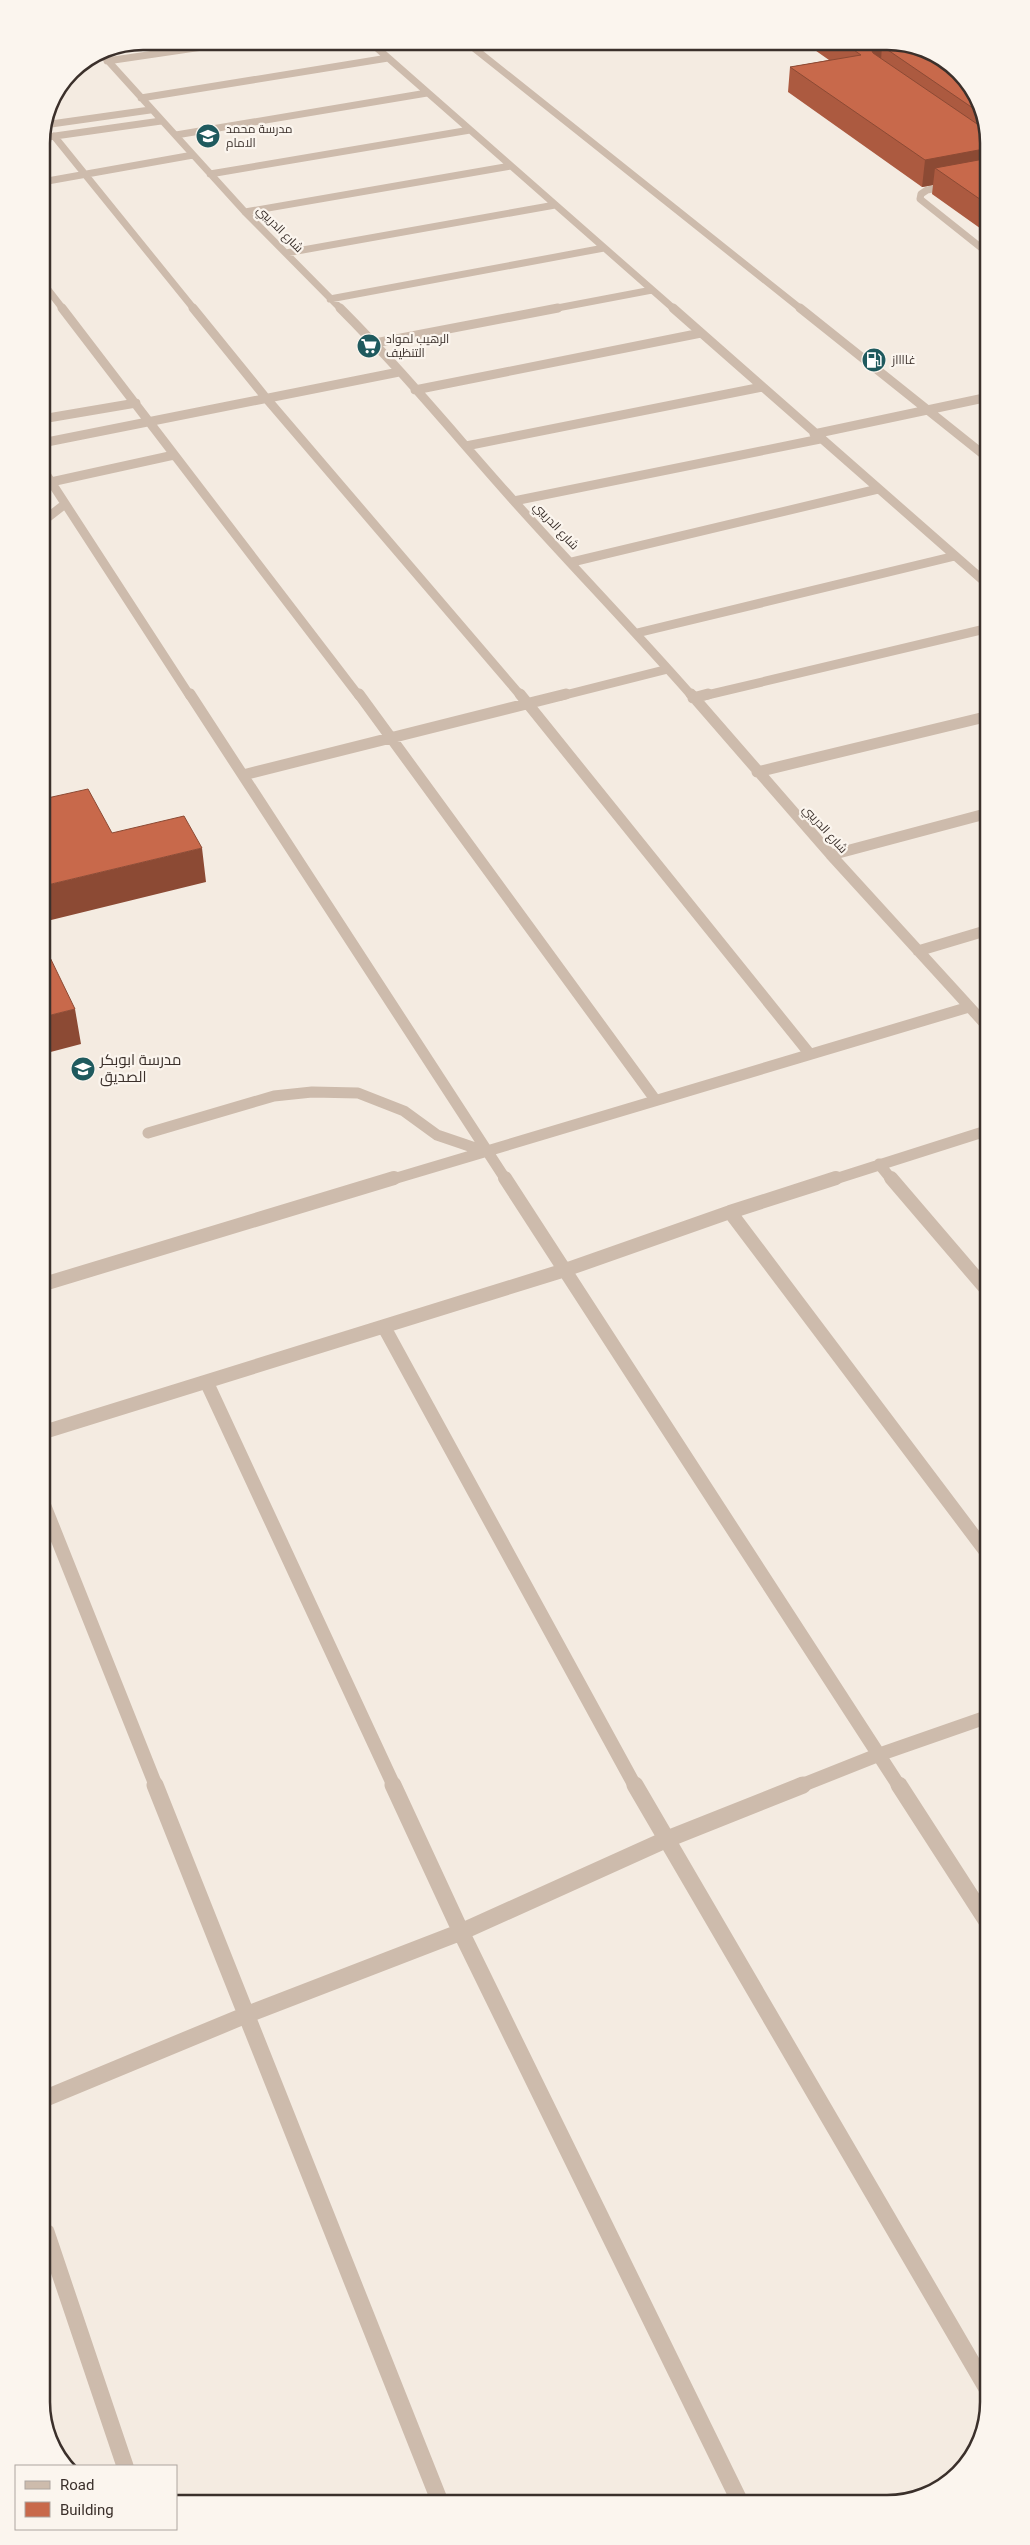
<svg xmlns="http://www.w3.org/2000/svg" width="1030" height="2545" font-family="Roboto,Cairo,sans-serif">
	<rect width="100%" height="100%" fill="#f4ebe1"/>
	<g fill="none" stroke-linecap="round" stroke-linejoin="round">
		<path stroke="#cdbbac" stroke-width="7" d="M369,41L674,309
			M465,41L801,309
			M100,52L245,212L341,309
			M107,61L243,41
			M141,98L388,58
			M44,125L150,110
			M176,135L427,93
			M54,136L194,309
			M41,138L161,121
			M210,174L470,130
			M984,180L927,190L921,194L920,199L984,250
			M42,182L193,155
			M245,212L511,166
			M286,253L555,205
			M42,282L63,309
			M330,299L604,248
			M552,309L652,290"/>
		<path stroke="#cdbbac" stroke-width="9" d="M62,308L359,696
			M193,308L266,398L521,696
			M340,308C401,369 455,435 513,500C572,566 633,629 692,696
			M673,308L985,582
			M800,308L984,455
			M375,343L558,308
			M415,390L701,333
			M42,419L136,403
			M814,434L984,398
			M42,443L399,372
			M466,446L762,387
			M42,468L190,696
			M51,482L174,455
			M514,501L820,439
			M42,522L65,504
			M572,562L878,489
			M637,633L955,556
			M561,696L668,669
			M703,696L985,629"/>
		<path stroke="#cdbbac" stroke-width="11" d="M190,694L506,1180
			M359,694L654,1098
			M520,694L809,1053
			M691,694L831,855L986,1025
			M693,698L708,694
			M757,772L985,717
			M243,775L566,694
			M831,855L985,814
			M918,951L985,931
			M148,1133L274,1096L312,1092L358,1093L404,1111L437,1135L487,1152
			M879,1164L892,1180
			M390,1180L969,1007
			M832,1180L986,1131"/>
		<path stroke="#cdbbac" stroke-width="14" d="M505,1178L899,1786
			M891,1178L986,1289
			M730,1212L987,1553
			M44,1284L394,1178
			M384,1327L635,1786
			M207,1383L394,1786
			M44,1432L565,1270L730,1212L836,1178
			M44,1505L156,1786
			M800,1786L878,1755L987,1717"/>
		<path stroke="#cdbbac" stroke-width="17" d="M155,1785L440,2502
			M393,1785L461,1932L739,2500
			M635,1785L989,2392
			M899,1785L988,1923
			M46,2098L246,2015L461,1932L665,1840L803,1785
			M46,2232L125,2466"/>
	</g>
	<path fill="#ac5a40" d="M802,41H894L983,111L984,231L932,194L933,185L922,187L788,92L790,67L829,60Z"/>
	<path fill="#8c4a34" d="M872,41H894L924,53L882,46L881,60L870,66Z
		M984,149V171L935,168L933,185L922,187L925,160Z
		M202,848L206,882L43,922V886Z
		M75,1009L81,1044L43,1054V1017Z"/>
	<path fill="#c8694b" stroke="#8c4a34" d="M841,41H872L871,49L873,53L983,128L984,149L925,160L790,67L861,55Z
		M899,43L949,62L983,111V115L882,46Z
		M984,159V202L935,168Z
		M88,789L112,833L184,816L202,848L43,886V799Z
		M43,943L75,1009L43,1017Z"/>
	<defs>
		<symbol id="school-disc" viewBox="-11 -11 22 22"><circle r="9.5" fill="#1f5a5e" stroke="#fbf5ee"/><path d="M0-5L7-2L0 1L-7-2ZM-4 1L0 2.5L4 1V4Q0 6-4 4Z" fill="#fff"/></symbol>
		<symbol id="supermarket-disc" viewBox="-11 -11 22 22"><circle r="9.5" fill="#1f5a5e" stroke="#fbf5ee"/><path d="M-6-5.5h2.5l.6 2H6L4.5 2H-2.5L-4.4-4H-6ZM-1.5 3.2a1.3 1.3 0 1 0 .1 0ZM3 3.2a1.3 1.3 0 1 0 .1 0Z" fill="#fff"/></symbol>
		<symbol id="fuel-disc" viewBox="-11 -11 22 22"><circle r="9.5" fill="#1f5a5e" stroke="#fbf5ee"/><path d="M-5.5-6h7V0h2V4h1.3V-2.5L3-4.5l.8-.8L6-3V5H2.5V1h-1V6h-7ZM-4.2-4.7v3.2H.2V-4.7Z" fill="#fff"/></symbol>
	</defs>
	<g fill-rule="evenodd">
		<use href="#school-disc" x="194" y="122" width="28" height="28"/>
		<use href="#supermarket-disc" x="355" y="332" width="28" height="28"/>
		<use href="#fuel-disc" x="860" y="346" width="28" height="28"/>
		<use href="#school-disc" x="69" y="1055" width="28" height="28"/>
	</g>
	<g text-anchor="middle" stroke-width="4.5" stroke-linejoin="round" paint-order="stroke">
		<g font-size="12" fill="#3b302b" stroke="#fbf5ee" text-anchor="start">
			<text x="226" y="133">مدرسة محمد<tspan x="226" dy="14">الامام</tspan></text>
			<text x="386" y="343">الرهيب لمواد<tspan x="386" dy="14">التنظيف</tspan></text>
			<text x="892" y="364">غااااز</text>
		</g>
		<g font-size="12" fill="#3b302b" stroke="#fbf5ee">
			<text transform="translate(280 229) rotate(45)" y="4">شارع الدريبي</text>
			<text transform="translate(556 526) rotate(47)" y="4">شارع الدريبي</text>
			<text transform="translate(825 829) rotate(48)" y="4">شارع الدريبي</text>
		</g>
		<g font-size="15" fill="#3b302b" stroke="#fbf5ee" text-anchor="start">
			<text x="100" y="1065">مدرسة ابوبكر<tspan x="100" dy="17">الصديق</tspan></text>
		</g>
	</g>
	<path d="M0 0H1030V2545H0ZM143 50H887A93 93 0 0 1 980 143V2402A93 93 0 0 1 887 2495H143A93 93 0 0 1 50 2402V143A93 93 0 0 1 143 50Z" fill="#fbf5ee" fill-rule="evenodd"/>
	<path fill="none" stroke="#3b302b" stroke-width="2.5" d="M143 50H887A93 93 0 0 1 980 143V2402A93 93 0 0 1 887 2495H143A93 93 0 0 1 50 2402V143A93 93 0 0 1 143 50Z"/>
	<rect x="15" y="2465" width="162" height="65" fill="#fbf5ee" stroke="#aea6a0"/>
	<rect x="25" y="2481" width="25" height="8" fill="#cdbbac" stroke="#aea6a0"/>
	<text x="60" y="2490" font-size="15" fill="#3b302b">Road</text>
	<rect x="25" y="2502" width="25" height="15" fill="#c8694b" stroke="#aea6a0"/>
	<text x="60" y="2515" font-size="15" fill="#3b302b">Building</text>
</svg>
